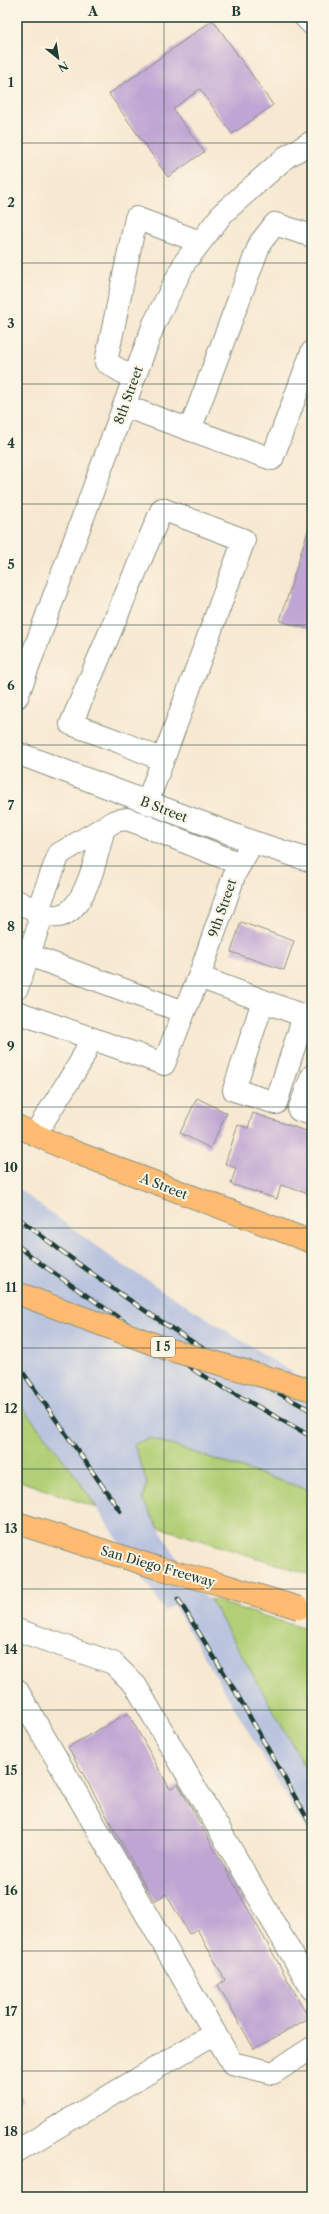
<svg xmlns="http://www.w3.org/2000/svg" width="329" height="2214" font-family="'Libre Caslon Text',serif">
	<rect width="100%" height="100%" fill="#fcf5e5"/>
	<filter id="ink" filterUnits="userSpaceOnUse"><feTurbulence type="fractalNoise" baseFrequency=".025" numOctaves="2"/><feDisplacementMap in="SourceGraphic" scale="8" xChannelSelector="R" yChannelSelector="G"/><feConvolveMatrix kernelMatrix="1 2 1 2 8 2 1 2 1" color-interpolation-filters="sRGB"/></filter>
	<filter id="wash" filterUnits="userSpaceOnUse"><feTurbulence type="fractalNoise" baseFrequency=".012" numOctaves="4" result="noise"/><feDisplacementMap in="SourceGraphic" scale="16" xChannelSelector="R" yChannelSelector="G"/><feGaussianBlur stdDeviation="0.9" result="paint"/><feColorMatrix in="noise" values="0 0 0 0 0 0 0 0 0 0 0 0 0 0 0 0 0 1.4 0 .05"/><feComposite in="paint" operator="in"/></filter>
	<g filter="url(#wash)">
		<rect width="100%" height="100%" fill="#f7e8d1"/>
		<path fill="#bac4de" d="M17,1188L115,1260L312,1385V1491L150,1438L134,1444L147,1482L143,1500L196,1591L210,1599L312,1779V1840L174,1605L165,1611L75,1475L17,1400Z"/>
		<path fill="#b1cf76" stroke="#688655" d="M17,1400L75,1475L97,1508L17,1480Z
			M150,1438L312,1491V1575L158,1527L143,1500L147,1482L134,1444Z
			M210,1599L312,1631V1779Z"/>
		<g id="blocks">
			<path fill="#bfa5d3" d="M213,20L273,105L232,134L200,89L173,109L204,152L168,177L109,94Z
				M312,517V630L280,621Z
				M241,922L294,941L284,970L231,952Z
				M197,1098L227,1113L210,1148L180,1133Z
				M253,1113L312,1133V1195L281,1185L277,1199L231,1184L236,1168L225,1164L238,1125L248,1128Z
				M128,1713L170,1789L178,1784L309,2018L254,2049L218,1985L225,1980L197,1929L189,1934L166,1894L154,1901L68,1747Z
				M17,2090L23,2100L17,2104Z"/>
		</g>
	</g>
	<g filter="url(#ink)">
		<use href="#blocks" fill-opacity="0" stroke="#8b9282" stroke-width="1"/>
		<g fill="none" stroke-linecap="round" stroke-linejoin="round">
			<defs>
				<path id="minor" d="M305,17L312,24
					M134,379L106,362L136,218L200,242
					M124,406L272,459L312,352
					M190,430L260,243L275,224L312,236
					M17,697L154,324L185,262L223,213L286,157L312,142
					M17,753L253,842L312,861
					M147,803L244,540L162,509L71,724L120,742L163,760
					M104,827C98,851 86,913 58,916C52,917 43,914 37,912L59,854L115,821L127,819L143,825L240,864
					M17,901L37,912L39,925L17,988
					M199,977L312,1019
					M263,1001L234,1090L276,1103L304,1016
					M17,1012L164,1064L184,1012L29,955
					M184,1012L199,977L235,873L247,852
					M312,1076L299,1110L312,1114
					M35,1134L80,1063L91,1039
					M17,1630L113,1663L136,1686L312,1989
					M17,1690L232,2063L273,2073L312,2048
					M17,2151L215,2033"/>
				<path id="major" d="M17,1126L64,1148L312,1242"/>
			</defs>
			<use href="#minor" stroke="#8b9282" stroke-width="24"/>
			<use href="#major" stroke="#8b9282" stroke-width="24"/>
			<use href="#minor" stroke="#fff" stroke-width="22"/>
			<use href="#major" stroke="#febb71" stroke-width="22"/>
			<defs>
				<path id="rail" d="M17,1217C109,1289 208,1357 312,1411
					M17,1245L41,1264L200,1374L312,1437
					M17,1364L120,1511
					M178,1599L237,1694L312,1827"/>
			</defs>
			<use href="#rail" stroke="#1f3d34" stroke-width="4.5"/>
			<use href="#rail" stroke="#fcf5e5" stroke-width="3" stroke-dasharray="9" stroke-linecap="butt"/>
			<defs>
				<path id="highway-bridge" d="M17,1293L167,1349L312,1390
					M17,1523L158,1568L220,1584L299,1608"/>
			</defs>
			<use href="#highway-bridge" stroke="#8b9282" stroke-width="24" stroke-linecap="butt"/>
			<use href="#highway-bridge" stroke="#febb71" stroke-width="22"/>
		</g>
	</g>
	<path fill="none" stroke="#1f3d34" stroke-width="1" stroke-opacity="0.55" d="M164,17V2197M17,143H312M17,263H312M17,384H312M17,504H312M17,625H312M17,745H312M17,866H312M17,986H312M17,1107H312M17,1228H312M17,1348H312M17,1469H312M17,1589H312M17,1710H312M17,1830H312M17,1951H312M17,2071H312"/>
	<g text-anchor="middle" stroke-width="4" stroke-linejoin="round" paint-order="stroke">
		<rect fill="#fcf5e5" stroke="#617469" stroke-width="1" x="151" y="1337" width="24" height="20" rx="3"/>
		<g font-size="12" font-weight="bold" fill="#1f3d34">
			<text x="163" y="1351">I 5</text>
		</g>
		<g font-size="13" fill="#1f3d34" stroke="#fcf5e5">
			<text transform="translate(128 395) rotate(-70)" y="5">8th Street</text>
			<text transform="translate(164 809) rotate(21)" y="5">B Street</text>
			<text transform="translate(222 908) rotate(-71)" y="5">9th Street</text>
			<text transform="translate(164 1186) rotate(21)" y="5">A Street</text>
			<text transform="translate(158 1566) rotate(16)" y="5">San Diego Freeway</text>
		</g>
	</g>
	<rect width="329" height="2214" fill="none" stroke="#fcf5e5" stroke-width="44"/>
	<g transform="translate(58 58) rotate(150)" stroke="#fcf5e5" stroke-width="3" paint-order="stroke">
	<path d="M0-3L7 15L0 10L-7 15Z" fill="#1f3d34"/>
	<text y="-6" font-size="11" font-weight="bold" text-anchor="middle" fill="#1f3d34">N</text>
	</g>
	<rect x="22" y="22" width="285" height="2170" fill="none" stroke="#1f3d34" stroke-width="1.5"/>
	<g font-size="13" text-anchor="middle" font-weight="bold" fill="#1f3d34">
		<text x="93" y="16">A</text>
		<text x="236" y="16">B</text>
		<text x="11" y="87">1</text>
		<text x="11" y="207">2</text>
		<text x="11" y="328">3</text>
		<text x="11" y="448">4</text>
		<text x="11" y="569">5</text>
		<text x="11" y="690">6</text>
		<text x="11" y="810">7</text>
		<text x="11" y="931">8</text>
		<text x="11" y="1051">9</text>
		<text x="11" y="1172">10</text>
		<text x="11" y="1292">11</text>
		<text x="11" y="1413">12</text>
		<text x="11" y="1533">13</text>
		<text x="11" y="1654">14</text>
		<text x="11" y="1775">15</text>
		<text x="11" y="1895">16</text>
		<text x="11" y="2016">17</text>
		<text x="11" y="2136">18</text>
	</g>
</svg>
